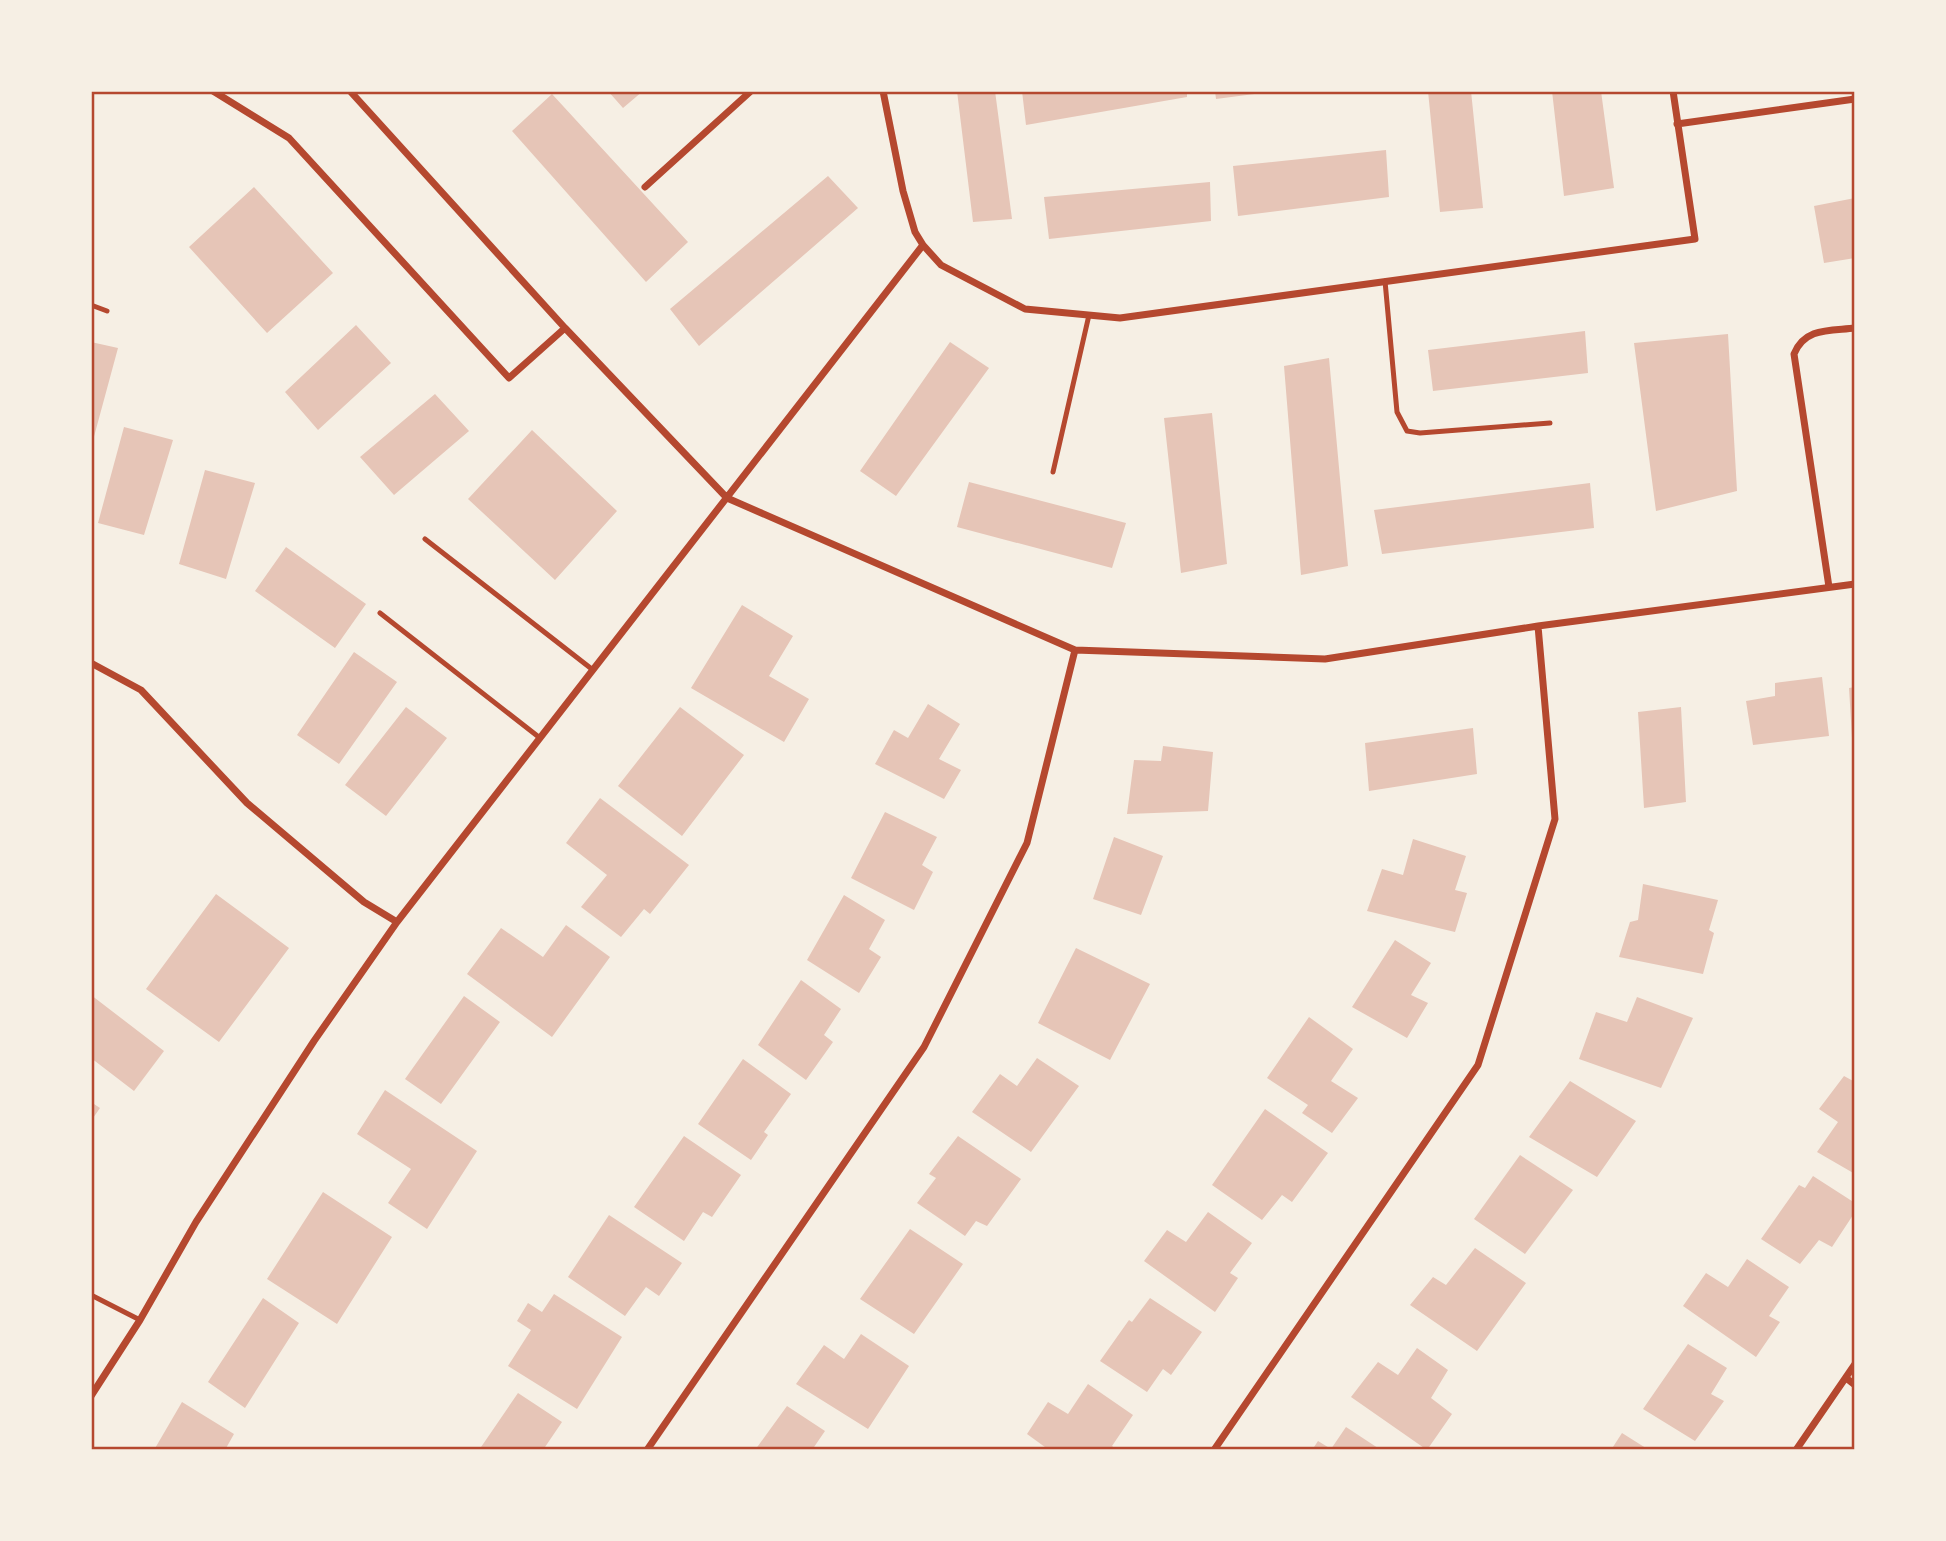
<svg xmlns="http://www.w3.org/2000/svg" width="1946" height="1541" font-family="'Sofia Sans Condensed',sans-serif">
	<rect width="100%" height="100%" fill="#f6efe4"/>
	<path fill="#e6c5b7" d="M608,91H643L623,108Z
		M957,91H995L1012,219L973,222Z
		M1022,91H1187V97L1026,125Z
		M1215,91H1262V93L1216,99Z
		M1428,91H1471L1483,208L1440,212Z
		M1552,91H1601L1614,188L1564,196Z
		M552,94L688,242L646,282L512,131Z
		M1386,150L1389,197L1238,216L1233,166Z
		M828,176L858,208L699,346L670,309Z
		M1210,182L1211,221L1049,239L1044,197Z
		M254,187L333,273L267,333L189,247Z
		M1855,198V258L1824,263L1814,206Z
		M356,325L391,363L318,430L285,392Z
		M1585,331L1588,373L1433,391L1428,350Z
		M1728,334L1737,491L1656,511L1634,343Z
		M91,342L118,348L92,444H91Z
		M950,342L989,368L896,496L860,471Z
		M1329,358L1348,566L1301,575L1284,366Z
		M435,394L469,431L394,495L360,457Z
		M1212,413L1227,564L1181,573L1164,418Z
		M124,427L173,440L144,535L98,523Z
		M532,430L617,511L555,580L468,499Z
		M205,470L255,483L226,579L179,564Z
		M969,482L1126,523L1112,568L957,527Z
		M1590,483L1594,528L1382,554L1374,510Z
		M286,547L366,604L335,648L255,591Z
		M742,605L793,636L769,676L809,699L784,742L691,688Z
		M354,652L397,682L339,764L297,735Z
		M1822,677L1829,736L1753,745L1746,701L1775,696V683Z
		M1855,687V737L1852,738L1849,688Z
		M928,704L960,724L939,759L961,770L944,799L875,764L894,730L908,738Z
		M406,707L447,738L386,816L345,785Z
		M680,707L744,755L682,836L618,786Z
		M1681,707L1686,802L1644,808L1638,712Z
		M1473,728L1477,774L1369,791L1365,743Z
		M1163,746L1213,752L1208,811L1127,814L1134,760L1161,761Z
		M600,798L689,865L650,914L644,909L621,937L581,907L607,875L566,843Z
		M885,812L937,837L922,865L933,872L914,910L851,878Z
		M1114,837L1163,856L1141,915L1093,899Z
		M1413,839L1466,856L1455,890L1467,893L1455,932L1367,911L1382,869L1403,875Z
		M1643,884L1718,900L1709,930L1714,933L1703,974L1619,957L1630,922L1638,920Z
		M216,894L289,948L219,1042L146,989Z
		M844,895L885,920L869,949L881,957L859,993L807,960Z
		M566,925L610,957L552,1037L467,974L501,928L543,957Z
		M1395,940L1431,963L1411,995L1428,1003L1407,1038L1352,1007Z
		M1076,948L1150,984L1110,1060L1038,1023Z
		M801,980L841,1009L824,1035L833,1042L806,1080L758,1045Z
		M91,995L164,1051L134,1091L91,1058Z
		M464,996L500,1022L441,1104L405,1079Z
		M1637,997L1693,1018L1661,1088L1579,1059L1596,1012L1627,1022Z
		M1309,1017L1353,1049L1331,1081L1358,1098L1332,1133L1302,1113L1308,1105L1267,1078Z
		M1037,1058L1079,1086L1031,1152L972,1112L1000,1074L1017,1086Z
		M743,1059L791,1094L764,1132L768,1135L751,1160L698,1124Z
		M1844,1076L1855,1082V1174L1817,1152L1838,1122L1819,1109Z
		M1570,1081L1636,1121L1597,1177L1529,1137Z
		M385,1090L477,1151L427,1229L388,1203L411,1169L357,1134Z
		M91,1102L100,1108L91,1121Z
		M1265,1109L1328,1153L1292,1202L1282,1195L1262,1220L1212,1185Z
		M684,1136L741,1175L712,1217L703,1212L684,1241L634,1207Z
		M958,1136L1021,1179L987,1226L976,1221L965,1236L917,1203L936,1178L929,1174Z
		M1520,1155L1573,1190L1525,1254L1474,1219Z
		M1813,1176L1855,1203V1212L1832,1247L1819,1240L1800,1264L1761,1239L1799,1185L1805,1188Z
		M323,1192L392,1237L337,1324L267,1279Z
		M1208,1212L1252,1243L1230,1273L1238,1278L1215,1312L1144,1261L1167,1230L1186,1242Z
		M609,1215L682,1263L659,1296L646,1287L625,1316L568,1277Z
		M910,1229L963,1264L914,1334L860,1299Z
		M1475,1248L1526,1283L1477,1351L1410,1305L1433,1277L1446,1285Z
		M1747,1259L1789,1287L1769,1316L1780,1322L1756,1357L1683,1306L1706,1273L1728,1287Z
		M554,1294L622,1337L577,1409L508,1366L531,1330L517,1321L528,1303L542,1312Z
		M263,1298L299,1323L245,1408L208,1382Z
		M1150,1298L1202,1332L1171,1375L1163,1369L1147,1392L1100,1361L1129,1320L1132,1322Z
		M861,1334L909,1366L868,1429L796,1384L824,1345L844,1359Z
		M1688,1344L1727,1368L1711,1394L1724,1401L1695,1441L1643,1409Z
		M1417,1348L1448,1370L1431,1398L1452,1414L1427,1450L1351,1397L1378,1362L1398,1375Z
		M1088,1384L1133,1415L1112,1446L1117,1450H1049L1027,1434L1048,1402L1068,1414Z
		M518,1393L562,1422L543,1450H479Z
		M182,1402L234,1434L225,1450H154Z
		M787,1406L825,1431L812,1450H755Z
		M1346,1427L1381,1450H1312L1318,1441L1331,1449Z
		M1622,1433L1649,1450H1611Z"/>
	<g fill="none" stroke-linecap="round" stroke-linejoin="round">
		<path stroke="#b5482f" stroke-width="5" d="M1385,281L1397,412L1407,431L1420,433L1550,423
			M91,305L107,311
			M1053,472L1089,315
			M425,539L593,670
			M380,613L540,738
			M91,1295L140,1320"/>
		<path stroke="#b5482f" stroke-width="7" d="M213,91L289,138L509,378L565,328
			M350,91L565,328L727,498L1075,650L1325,659L1538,626L1855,584
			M883,91L903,191L915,232L923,245L941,265L1025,309L1120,318L1695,239L1673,91
			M1677,124L1855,99
			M645,187L751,91
			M1829,587L1794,354C1805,327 1831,331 1855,328
			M91,663L141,690L247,803L364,902L397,922
			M1846,1378L1855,1385
			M91,1396L140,1320L196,1222L314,1041L397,922L923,245
			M647,1450L924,1047L1027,843L1075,650
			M1214,1450L1478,1065L1555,819L1538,626
			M1796,1450L1855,1364"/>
	</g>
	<rect width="1946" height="1541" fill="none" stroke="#f6efe4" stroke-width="186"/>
	<rect x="93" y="93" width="1760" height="1355" fill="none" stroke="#b5482f" stroke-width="2.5"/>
</svg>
